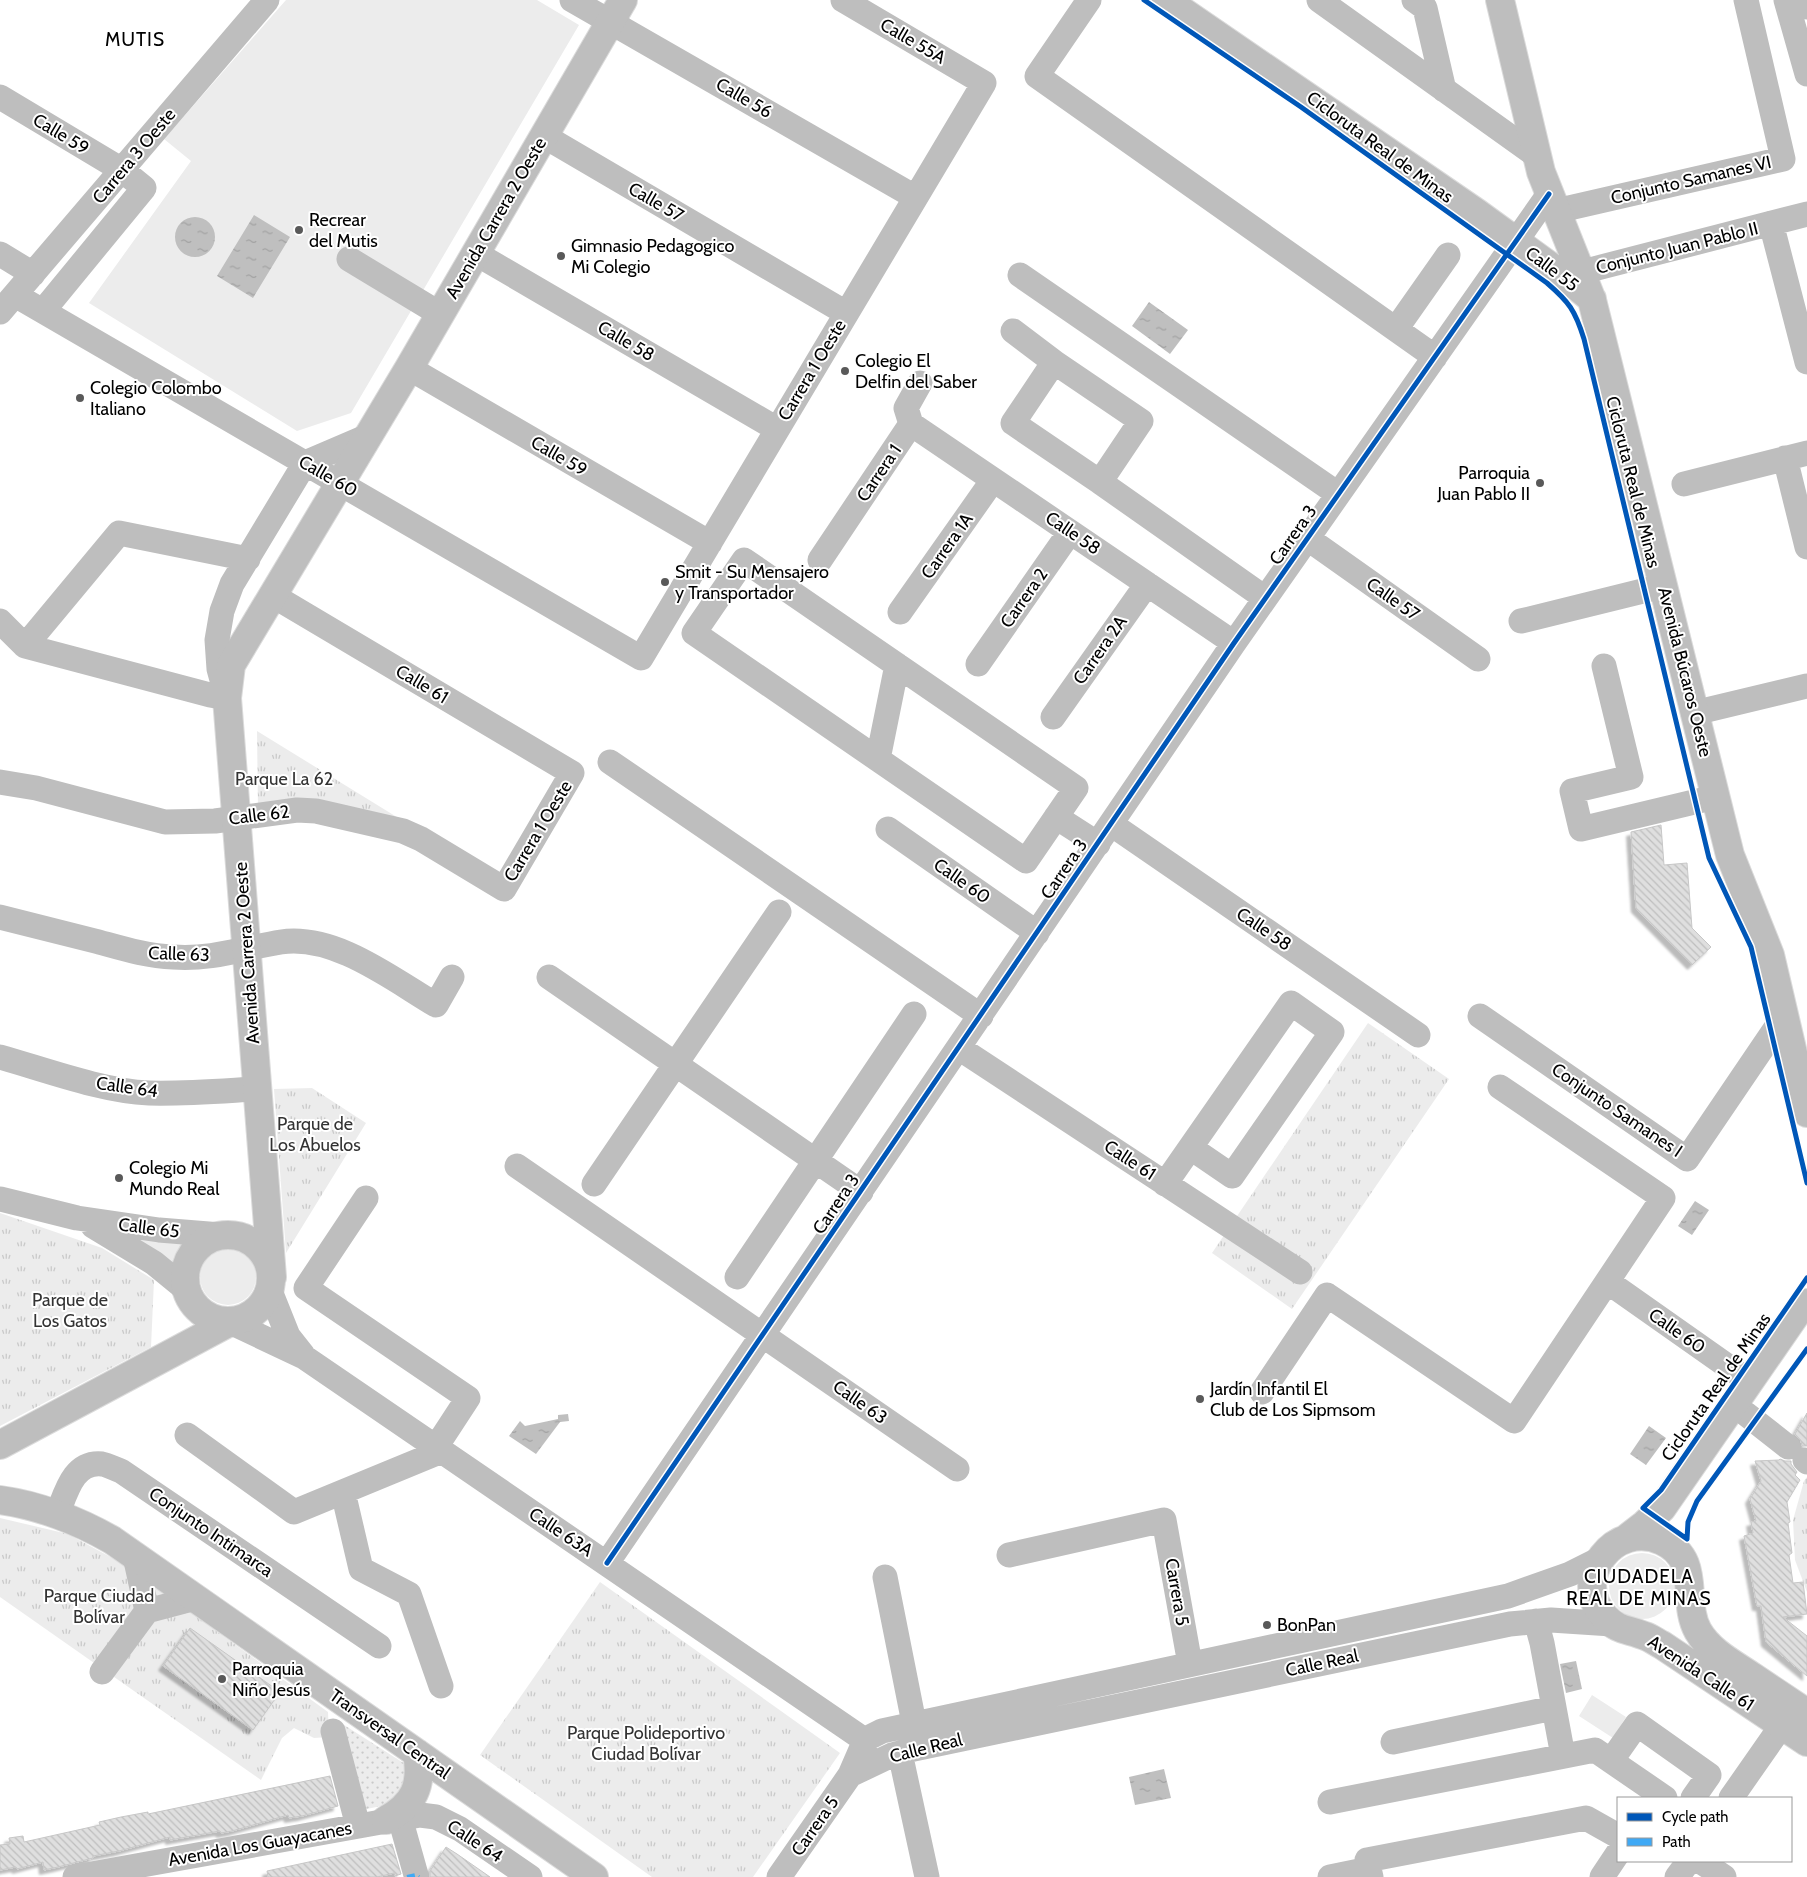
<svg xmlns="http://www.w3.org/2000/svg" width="1807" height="1877" font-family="Cabin,sans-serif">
	<defs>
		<pattern id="park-tufts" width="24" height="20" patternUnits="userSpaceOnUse" patternTransform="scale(1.25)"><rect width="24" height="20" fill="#ececec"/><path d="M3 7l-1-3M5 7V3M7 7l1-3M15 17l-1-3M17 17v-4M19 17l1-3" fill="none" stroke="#c9c9c9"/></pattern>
		<pattern id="garden-dots" width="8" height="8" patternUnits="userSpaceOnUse" patternTransform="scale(1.25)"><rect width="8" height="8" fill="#ececec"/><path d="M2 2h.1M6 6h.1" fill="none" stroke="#c9c9c9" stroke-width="1.8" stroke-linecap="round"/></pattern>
		<pattern id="water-ripples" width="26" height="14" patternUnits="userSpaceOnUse" patternTransform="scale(1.25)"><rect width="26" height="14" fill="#bfbfbf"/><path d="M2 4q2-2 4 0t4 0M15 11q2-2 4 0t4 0" fill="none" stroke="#a2a2a2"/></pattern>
		<pattern id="building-back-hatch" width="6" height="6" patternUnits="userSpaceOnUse" patternTransform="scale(1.25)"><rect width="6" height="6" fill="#dfdfdf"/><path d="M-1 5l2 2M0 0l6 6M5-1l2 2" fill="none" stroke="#bebebe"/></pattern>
		<filter id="shadow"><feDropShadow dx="-4.5" dy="4.5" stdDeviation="1" flood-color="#0004"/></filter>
	</defs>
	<rect width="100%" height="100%" fill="#fff"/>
	<path fill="#ececec" d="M286,0H537L579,25L351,413L297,431L89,303L191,161L164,139Z
		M128,1234L187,1243L178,1269Z
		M200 1277a28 28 0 1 1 56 0a28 28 0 1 1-56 0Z
		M1609 1586a33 33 0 1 1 66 0a33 33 0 1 1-66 0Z
		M1592,1695L1626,1717L1613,1738L1579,1716Z"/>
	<path fill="url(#park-tufts)" d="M257,731L400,819L258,810Z
		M1368,1023L1449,1079L1292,1309L1212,1253Z
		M312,1088L366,1123L286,1253L274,1089Z
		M0,1213L102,1248L154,1280L151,1347L0,1426Z
		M1807,1477V1592L1795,1560L1793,1520L1804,1481Z
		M0,1518L68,1534L127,1566L328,1712L329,1737L314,1738L294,1728L282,1738L261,1780L0,1597Z
		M600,1582L840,1753L753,1877H652L480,1755Z"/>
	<path fill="url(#garden-dots)" d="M341,1723L413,1769L395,1803L362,1810Z"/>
	<path fill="url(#water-ripples)" d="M254,215L290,237L253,298L217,276Z
		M175 237a20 20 0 1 1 40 0a20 20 0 1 1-40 0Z
		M1149,302L1188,330L1170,354L1132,326Z
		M1695,1201L1709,1210L1692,1235L1678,1226Z
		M568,1414L569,1421L560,1422L536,1454L509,1436L520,1421L525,1426L558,1419V1415Z
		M1649,1426L1666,1438L1646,1465L1630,1454Z
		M1576,1661L1582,1689L1566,1693L1560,1664Z
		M1164,1769L1171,1798L1135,1805L1129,1777Z"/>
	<path fill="url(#building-back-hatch)" stroke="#c7c7c7" filter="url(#shadow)" d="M1661,825L1664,865L1687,863L1692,928L1711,947L1692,965L1636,908L1631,832Z
		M1807,1413V1446H1802L1801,1441L1795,1434Z
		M1780,1459L1785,1461H1791V1464L1797,1472L1795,1475L1800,1480L1787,1502L1790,1522L1788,1523L1792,1553L1789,1555L1793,1583L1803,1582L1807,1614L1783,1617L1807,1636V1676L1766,1642L1761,1606H1757L1744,1536L1753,1533L1751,1522L1756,1521L1750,1499L1761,1481L1755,1461L1779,1460Z
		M190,1628L280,1692L253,1730L163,1666Z
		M330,1776L338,1806L302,1816L289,1818L288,1815L232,1831L221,1833L220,1831L170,1840V1837L119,1851L93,1856V1858L58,1867L44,1870L43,1862L17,1869L16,1867L0,1870V1845L10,1844L9,1838L23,1836L24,1842L100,1825L99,1822L121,1817L148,1812V1814Z
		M392,1844L401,1874L395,1876L394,1873L377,1877H268L267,1871Z
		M446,1847L457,1854L490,1877H430V1871Z"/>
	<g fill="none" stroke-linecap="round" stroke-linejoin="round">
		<defs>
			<path id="major" d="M1166,0L1477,213L1565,277L1592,299
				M1500,0L1541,172L1592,300L1730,855L1770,955L1807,1113
				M185 1278a43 43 0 1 1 86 0a43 43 0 1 1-86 0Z
				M272,1277L227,698L231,665L409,368L623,0
				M0,1445L230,1322
				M0,1500C38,1505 79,1521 112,1540L594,1877
				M1627,1538L1645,1524L1662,1508L1799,1310L1807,1303
				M1807,1713C1789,1701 1771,1689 1753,1677C1734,1664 1710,1652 1698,1631C1681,1601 1703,1560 1662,1541C1615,1519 1569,1579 1605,1617C1618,1631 1628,1629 1645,1636C1651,1638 1656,1642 1662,1645L1807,1742
				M386,1820C414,1804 423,1786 417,1753"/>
		</defs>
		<use href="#major" stroke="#dbdbdb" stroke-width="30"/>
		<path stroke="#bebebe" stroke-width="25" d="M572,0L915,197
			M1089,0L1037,76L1435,357
			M1319,0L1537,156
			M1414,0L1425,8L1444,90
			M1786,0L1807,74
			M1806,0L1807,7
			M0,97L122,170L144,188L43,311
			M544,136L846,313
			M1556,211L1783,159L1746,0
			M1771,223L1807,362
			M475,253L777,429
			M0,254L33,274
			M349,259L440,314
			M1582,272L1807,214
			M1020,275L1338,494
			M15,295L641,658L984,83L843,0
			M0,312L267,0
			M1396,329L1448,255
			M1013,331L1054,362
			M1054,362L1141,421L1100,482L1013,423Z
			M409,368L710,543
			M911,424L1234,643
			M911,424L906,408L920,383
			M1785,458L1807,547
			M1100,482L1265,598
			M1684,484L1807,453
			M1307,538L1478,659
			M744,560L1076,788L1026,861L694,633Z
			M820,560L911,424
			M900,612L993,480
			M0,621L25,646L210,695L227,698L219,669L217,640L222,611L232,584L305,463L368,436
			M1521,621L1663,586
			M25,646L119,533L248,559
			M978,664L1070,532
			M1604,666L1631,777L1572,791L1581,829L1715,797
			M1694,713L1807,686
			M1053,717L1147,584
			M878,759L897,665
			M610,762L981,1016
			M0,782L36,788L165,822L215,821L297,810L316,811L403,831L421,839L504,889L572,773L272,595
			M1056,817L1098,844
			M1111,824L1418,1035
			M888,829L1037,933
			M0,917C32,925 64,933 95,941C121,948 146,956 173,957C211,960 244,948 281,942C335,934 392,979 436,1005L452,977
			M549,977L861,1192
			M1480,1016L1687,1159L1784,1016
			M959,1048L1300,1272
			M0,1057C46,1070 102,1091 149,1093C185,1094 221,1091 257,1089
			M517,1166L957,1469
			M594,1184L779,912
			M1165,1184L1291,1003L1332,1032L1232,1176L1191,1148
			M366,1198L306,1288L468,1398L436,1447
			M0,1199L77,1218L159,1230L221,1235
			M93,1226L154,1263L187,1290
			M737,1277L914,1014
			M1608,1282L1750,1382
			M270,1291L288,1336L303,1355
			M230,1322L304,1357L866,1741
			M1262,1392L1327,1295L1514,1421L1663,1198L1500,1087
			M1746,1414L1788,1447
			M187,1435L294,1512L442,1451
			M1805,1460L1807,1462
			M343,1492L361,1569L409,1594L441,1686
			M57,1515C66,1493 73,1461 102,1464C108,1465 115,1469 121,1471L379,1646
			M1009,1555L1164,1520L1190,1664
			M135,1556L147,1611L196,1598
			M607,1563L1234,643L1549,194
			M885,1577L914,1723
			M1536,1621L1542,1643L1563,1756
			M102,1672L147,1611
			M333,1731L358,1826
			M1393,1742L1553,1708
			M900,1753L927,1877
			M1611,1761L1637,1724L1709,1775L1693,1798
			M850,1775L892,1755L914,1749L1510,1624L1551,1620L1612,1624
			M1731,1798L1782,1725
			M1330,1802L1595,1750L1665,1798
			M400,1818L416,1875
			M1700,1861L1724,1877
			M75,1877L420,1815L436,1817L460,1829L530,1877
			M779,1877L850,1775L863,1745L870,1737L882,1731L1508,1596L1570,1574L1600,1559
			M1330,1877L1369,1869
			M1371,1877L1367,1860L1586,1818L1618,1836
			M1602,1877L1618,1853
			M1677,1877L1689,1861"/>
		<use href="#major" stroke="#bebebe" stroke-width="28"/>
		<path stroke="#3fa9f5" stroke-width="4" stroke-dasharray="8 4" stroke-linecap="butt" d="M407,1877L416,1875L419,1877"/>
		<defs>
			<path id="cycleway" d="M1144,0L1301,107L1547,283C1569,302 1575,310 1584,339L1709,858L1751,947L1807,1183
				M1687,1539L1643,1508L1661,1490L1807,1278
				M1687,1539L1688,1522L1697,1501L1807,1349
				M607,1563L1234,643L1549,194"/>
		</defs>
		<use href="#cycleway" stroke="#fff" stroke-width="8"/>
		<use href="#cycleway" stroke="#0057b8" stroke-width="5"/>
	</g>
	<g fill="#595959" stroke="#fff" stroke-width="2">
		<circle cx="299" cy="230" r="5"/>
		<circle cx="561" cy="256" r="5"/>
		<circle cx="845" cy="371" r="5"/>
		<circle cx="80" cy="398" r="5"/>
		<circle cx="1540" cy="483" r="5"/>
		<circle cx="665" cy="582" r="5"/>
		<circle cx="119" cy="1178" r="5"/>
		<circle cx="1200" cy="1399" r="5"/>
		<circle cx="1267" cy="1625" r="5"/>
		<circle cx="222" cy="1679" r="5"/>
	</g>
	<g text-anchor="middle" stroke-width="4" stroke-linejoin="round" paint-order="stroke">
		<g font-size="18" fill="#000" stroke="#fff">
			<text transform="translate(913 41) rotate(30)" y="6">Calle 55A</text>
			<text transform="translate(744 98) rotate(30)" y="6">Calle 56</text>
			<text transform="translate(61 134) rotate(31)" y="6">Calle 59</text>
			<text transform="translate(1380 147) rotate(36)" y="6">Cicloruta Real de Minas</text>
			<text transform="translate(134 156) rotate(-50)" y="6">Carrera 3 Oeste</text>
			<text transform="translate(1691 180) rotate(-13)" y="6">Conjunto Samanes VI</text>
			<text transform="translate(656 202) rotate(30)" y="6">Calle 57</text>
			<text transform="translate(496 218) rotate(-60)" y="6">Avenida Carrera 2 Oeste</text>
			<text transform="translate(1677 248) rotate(-14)" y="6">Conjunto Juan Pablo II</text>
			<text transform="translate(1552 269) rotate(37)" y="6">Calle 55</text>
			<text transform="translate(626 341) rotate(30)" y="6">Calle 58</text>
			<text transform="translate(812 370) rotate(-59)" y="6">Carrera 1 Oeste</text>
			<text transform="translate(559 456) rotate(30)" y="6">Calle 59</text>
			<text transform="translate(879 473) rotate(-56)" y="6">Carrera 1</text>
			<text transform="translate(328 476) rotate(30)" y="6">Calle 60</text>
			<text transform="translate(1633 482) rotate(76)" y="6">Cicloruta Real de Minas</text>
			<text transform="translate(1073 533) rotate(34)" y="6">Calle 58</text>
			<text transform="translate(1293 535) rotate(-55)" y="6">Carrera 3</text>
			<text transform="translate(947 546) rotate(-55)" y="6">Carrera 1A</text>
			<text transform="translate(1024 598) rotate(-55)" y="6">Carrera 2</text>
			<text transform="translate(1393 599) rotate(35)" y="6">Calle 57</text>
			<text transform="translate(1100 650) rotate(-55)" y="6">Carrera 2A</text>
			<text transform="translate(1685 672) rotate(76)" y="6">Avenida Búcaros Oeste</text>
			<text transform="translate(422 684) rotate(31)" y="6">Calle 61</text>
			<text transform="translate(259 815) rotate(-7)" y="6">Calle 62</text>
			<text transform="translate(538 831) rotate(-59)" y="6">Carrera 1 Oeste</text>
			<text transform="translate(1064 869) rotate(-56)" y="6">Carrera 3</text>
			<text transform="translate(962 881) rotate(35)" y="6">Calle 60</text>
			<text transform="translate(1264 929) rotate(34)" y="6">Calle 58</text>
			<text transform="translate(247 953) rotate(-94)" y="6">Avenida Carrera 2 Oeste</text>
			<text transform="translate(179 954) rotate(2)" y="6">Calle 63</text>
			<text transform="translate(127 1087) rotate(8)" y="6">Calle 64</text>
			<text transform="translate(1617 1110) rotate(34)" y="6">Conjunto Samanes I</text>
			<text transform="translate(1130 1160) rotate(33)" y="6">Calle 61</text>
			<text transform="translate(836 1204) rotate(-56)" y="6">Carrera 3</text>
			<text transform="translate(149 1228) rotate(7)" y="6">Calle 65</text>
			<text transform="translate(1677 1331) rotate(35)" y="6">Calle 60</text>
			<text transform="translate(1716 1387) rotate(-55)" y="6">Cicloruta Real de Minas</text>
			<text transform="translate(860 1402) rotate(35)" y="6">Calle 63</text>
			<text transform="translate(211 1532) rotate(34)" y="6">Conjunto Intimarca</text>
			<text transform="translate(561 1532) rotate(34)" y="6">Calle 63A</text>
			<text transform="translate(1177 1592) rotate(80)" y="6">Carrera 5</text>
			<text transform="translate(1322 1663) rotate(-12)" y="6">Calle Real</text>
			<text transform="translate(1701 1673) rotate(33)" y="6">Avenida Calle 61</text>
			<text transform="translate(390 1734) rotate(35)" y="6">Transversal Central</text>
			<text transform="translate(926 1748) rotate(-14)" y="6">Calle Real</text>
			<text transform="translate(815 1826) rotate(-55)" y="6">Carrera 5</text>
			<text transform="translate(475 1841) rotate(33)" y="6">Calle 64</text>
			<text transform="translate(260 1844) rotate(-10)" y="6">Avenida Los Guayacanes</text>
		</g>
		<g font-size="18" fill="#000" stroke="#fff" text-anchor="start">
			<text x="309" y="226">Recrear<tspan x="309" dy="21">del Mutis</tspan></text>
			<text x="571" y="252">Gimnasio Pedagogico<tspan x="571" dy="21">Mi Colegio</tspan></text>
			<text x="855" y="367">Colegio El<tspan x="855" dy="21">Delfin del Saber</tspan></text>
			<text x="90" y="394">Colegio Colombo<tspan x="90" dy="21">Italiano</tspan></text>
			<text x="1530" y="479" text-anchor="end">Parroquia<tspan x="1530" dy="21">Juan Pablo II</tspan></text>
			<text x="675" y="578">Smit - Su Mensajero<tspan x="675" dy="21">y Transportador</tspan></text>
			<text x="129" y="1174">Colegio Mi<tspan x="129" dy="21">Mundo Real</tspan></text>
			<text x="1210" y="1395">Jardín Infantil El<tspan x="1210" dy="21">Club de Los Sipmsom</tspan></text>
			<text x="1277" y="1631">BonPan</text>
			<text x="232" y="1675">Parroquia<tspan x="232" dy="21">Niño Jesús</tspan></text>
		</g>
		<g font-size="18" fill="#333" stroke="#fff">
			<text x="284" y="785">Parque La 62</text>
			<text x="315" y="1130">Parque de<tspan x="315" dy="21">Los Abuelos</tspan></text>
			<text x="70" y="1306">Parque de<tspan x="70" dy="21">Los Gatos</tspan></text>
			<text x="99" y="1602">Parque Ciudad<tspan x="99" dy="21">Bolívar</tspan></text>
			<text x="646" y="1739">Parque Polideportivo<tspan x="646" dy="21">Ciudad Bolívar</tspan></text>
		</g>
		<g font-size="19" letter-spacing="1" fill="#000" stroke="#fff">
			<text x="135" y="46">MUTIS</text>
			<text x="1639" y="1583">CIUDADELA<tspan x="1639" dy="22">REAL DE MINAS</tspan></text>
		</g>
	</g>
	<rect x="1617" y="1797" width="175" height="65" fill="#ffffff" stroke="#999999"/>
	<rect x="1627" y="1813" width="25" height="8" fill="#0057b8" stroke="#999999"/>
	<text x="1662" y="1822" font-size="15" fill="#000000">Cycle path</text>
	<rect x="1627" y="1838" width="25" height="8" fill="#3fa9f5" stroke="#999999"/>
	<text x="1662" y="1847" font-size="15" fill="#000000">Path</text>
</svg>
